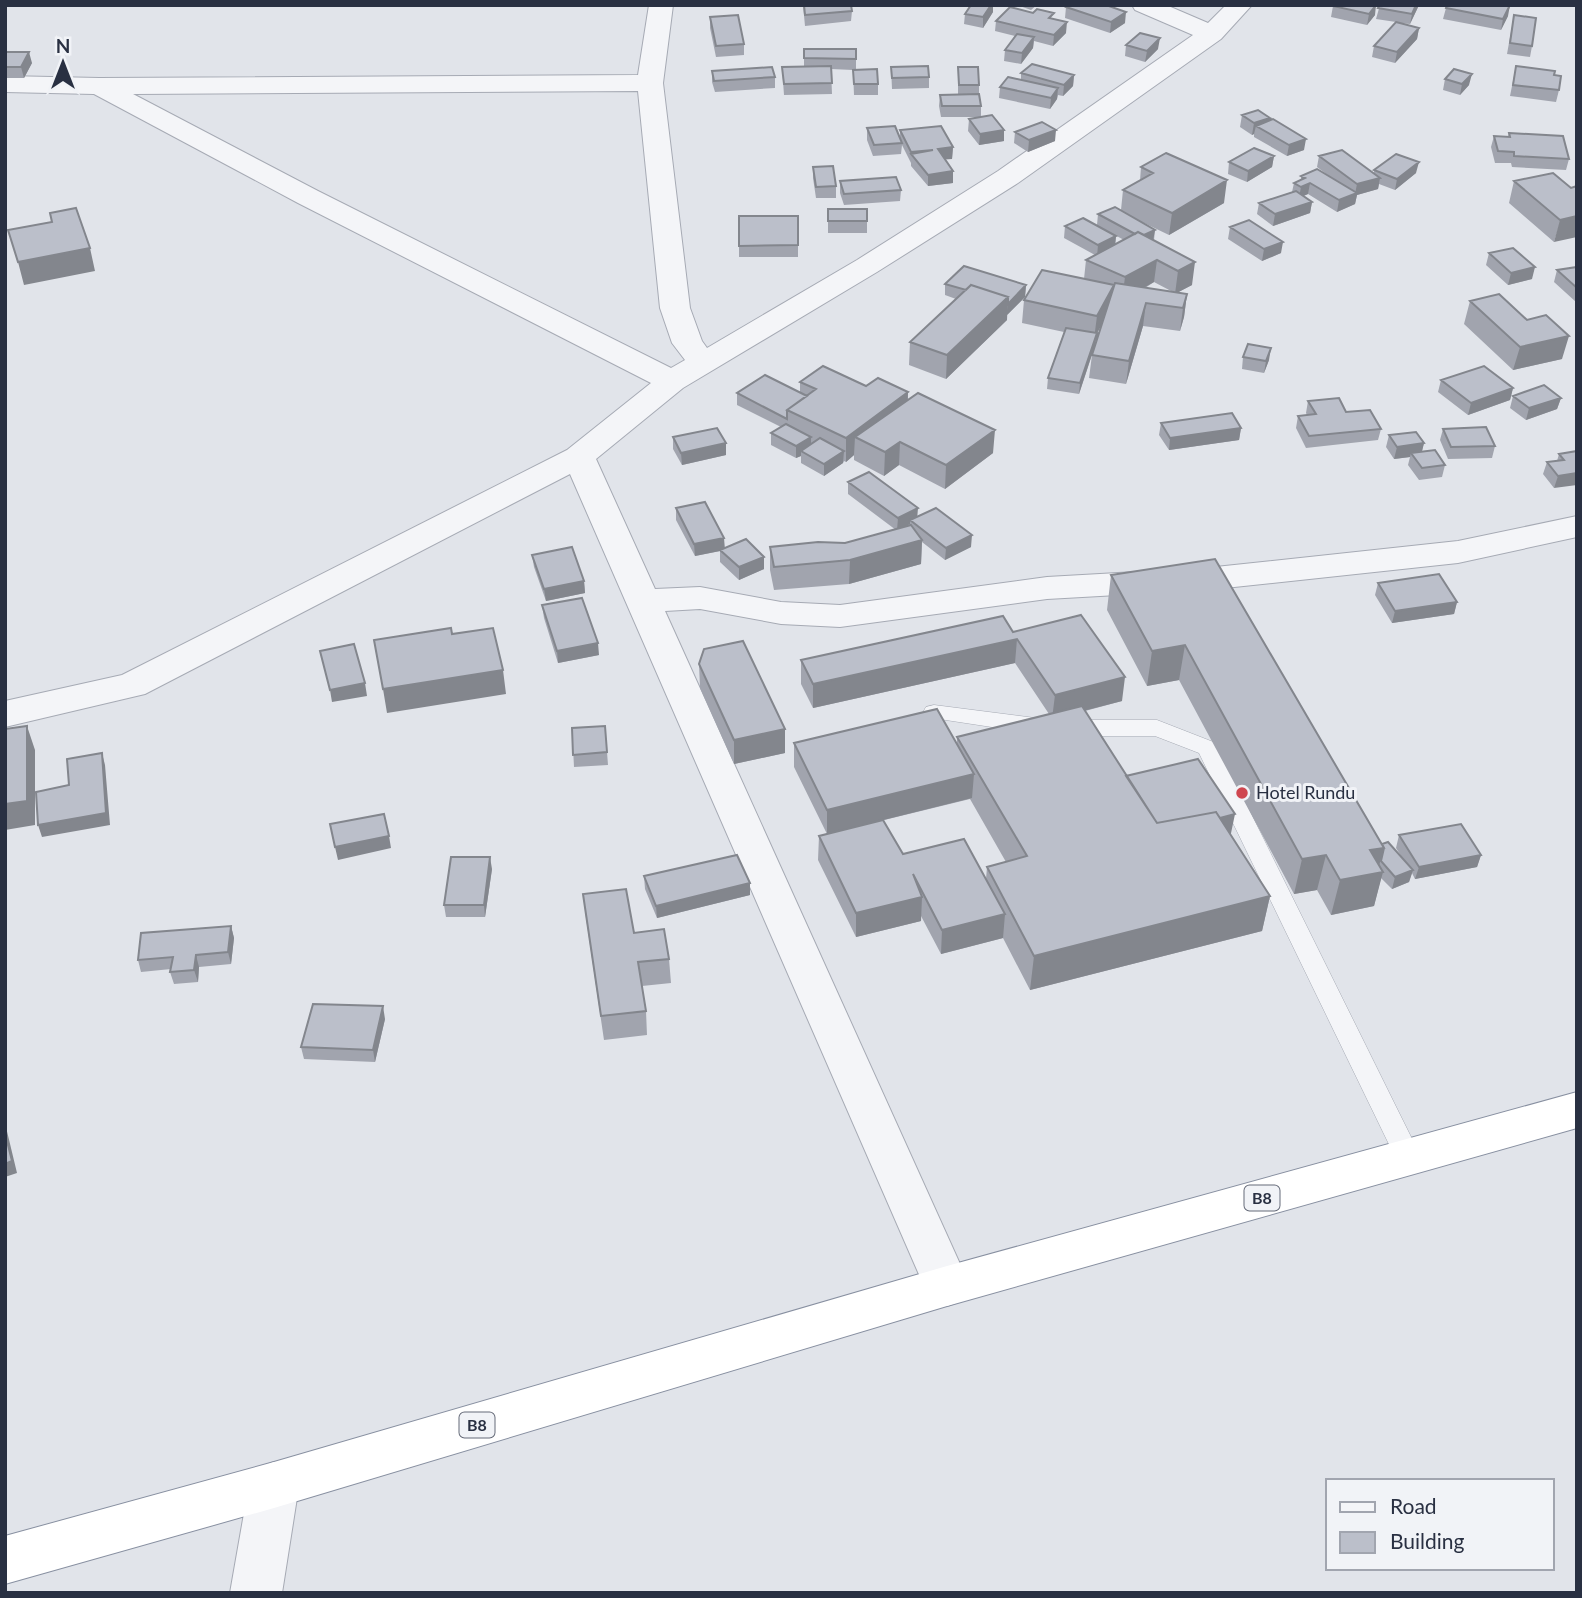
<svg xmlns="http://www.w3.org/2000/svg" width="1582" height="1598" font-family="Lato,sans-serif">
	<rect width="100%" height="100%" fill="#e1e4ea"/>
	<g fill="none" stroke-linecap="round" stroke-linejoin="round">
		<defs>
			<path id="service" d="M934,705L1051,720H1157L1216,743L1421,1157L1417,1165L1408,1168L1399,1165L1199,753L1155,736H1051L926,717L923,712L926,707Z"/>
			<path id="minor" d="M649,5H673L663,83L690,308L702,341L707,348L857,260L998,171L1193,35L1135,10L1132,5H1166L1208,23L1226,5H1252L1221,39L1018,183L877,272L683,388L596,459L655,589L700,587L781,602L840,605L1047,577L1206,568L1458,541L1577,516V537L1458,563L1206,590L1047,599L840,627L781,624L700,609L665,611L970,1286L964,1300L947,1306L930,1300L924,1286L570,474L145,694L5,727V701L122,675L567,450L651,383L298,203L94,94L5,92V76L99,78L638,75ZM638,91L660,308L672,343L685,360L671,368L318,191L133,94Z
				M274,1462L292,1469L299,1485L282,1593H230L249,1485L256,1469Z"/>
			<path id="trunk" d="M1577,1092V1128L947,1306L274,1508L5,1584V1536L274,1462L947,1266Z"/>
		</defs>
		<use href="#service" stroke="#a6aab4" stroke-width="1"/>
		<use href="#minor" stroke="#a6aab4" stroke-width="2"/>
		<use href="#trunk" stroke="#8890a1" stroke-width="2"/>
		<use href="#service" fill="#f4f5f8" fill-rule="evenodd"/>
		<use href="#minor" fill="#f4f5f8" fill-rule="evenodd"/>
		<use href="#trunk" fill="#fff" fill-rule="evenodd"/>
	</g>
	<path fill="#a1a4ae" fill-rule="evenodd" d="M803,5L852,11L851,21L805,26Z
		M971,5H993V12L983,28L964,24L965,14Z
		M1017,5H1037L1031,10Z
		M1380,5H1419L1410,24L1399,23L1419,28L1417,39L1395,63L1372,57L1374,46L1396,22L1376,19Z
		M1333,6L1375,15L1367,25L1331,17Z
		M1066,7L1125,23L1110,33L1065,18Z
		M1446,8L1508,16L1501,30L1443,19Z
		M1514,15L1532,46L1530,57L1507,54Z
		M710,17L744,44V55L716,57L710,28Z
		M1054,19L1066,33L1053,46L1034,41L1033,48L1021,64L1004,61L1005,50L1015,36L995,31L996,21Z
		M1126,45L1158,49L1145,62L1125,56Z
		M804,49H856V69L878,84V95H854L853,70L831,69L832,94L784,95L782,67H804Z
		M5,52L32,63L24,78H5Z
		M1516,66L1554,75L1559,90L1556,102L1510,96Z
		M891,67L929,77V88L892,89Z
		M958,67L979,85V94L981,106V117H941L939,106L940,95H958Z
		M712,71L775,77V88L715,92L712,82Z
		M1021,73L1074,75L1073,86L1063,96L1058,95L1057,99L1050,109L999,98L1000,87L1021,80Z
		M1445,79L1469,85L1460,95L1443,90Z
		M1242,115L1270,118V121L1304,150L1287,156L1254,137V134L1252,135L1240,127Z
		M969,119L1004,130V141L979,145L968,131Z
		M867,128L900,138V130L953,147L952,159H945L953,183L928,186L911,166V163L902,145L901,154L873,156L867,140Z
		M1015,132L1055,141L1028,152L1014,143Z
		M1509,133L1569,159L1566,170L1512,167L1511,163H1495L1491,147L1494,136L1508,137Z
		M1274,156L1272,167L1247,182L1228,174L1229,162Z
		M1319,156L1374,173V170L1416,173L1395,190L1379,184L1378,189L1357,195L1355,204L1337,212L1308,194L1303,196L1312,202L1310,213L1273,226L1257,214L1259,203L1292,192L1294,183L1301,180V176H1329L1317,167Z
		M813,167L836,186V198H816L813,178Z
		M1141,167L1224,203L1169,235L1142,222L1155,230L1154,240L1192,285L1178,292L1187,294L1184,317L1180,331L1143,326L1126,384L1089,378L1092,355L1079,394L1047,389L1048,378L1064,332L1022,323L1024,300L1084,279L1086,260L1095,255L1064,238L1065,226L1097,225L1098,214L1121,210L1123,190L1140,181ZM1113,234L1124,240L1115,244L1116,236ZM1154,282L1171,291L1145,288ZM1101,326L1095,344L1096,335Z
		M840,181L901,190L900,201L844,205L840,193Z
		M1514,181L1571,188L1554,242L1509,203Z
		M828,209L867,221V233H828Z
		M739,216H798V257H739Z
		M1230,227L1281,253L1262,261L1228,239Z
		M1489,253L1532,279L1508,285L1486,265Z
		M1577,267V302H1576L1554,282L1557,270Z
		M945,284L1026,285L1025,297L1007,315V320L946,379L909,365L910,342L956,299L945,295Z
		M1470,301L1527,320L1562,359L1513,370L1464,324Z
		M1243,357L1269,360L1264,373L1242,369Z
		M1441,380L1513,388L1510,400L1468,415L1438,392Z
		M800,382L866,386L908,392V400L993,453L945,489L899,465L884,476L854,460V455L846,462L844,461L843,463L824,476L801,463V456L796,458L771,445V433L781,427L737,405V393H800Z
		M1513,396L1561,398L1557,409L1526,420L1510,408Z
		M1308,401L1346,412L1381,429L1378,440L1306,448L1296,428L1298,416L1307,415L1306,413Z
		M1161,423L1241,428L1239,440L1169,450L1159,435Z
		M1443,429L1495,446L1492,458L1448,459L1440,440Z
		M1389,435L1424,443L1422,451L1445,465L1442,477L1419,480L1408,465L1410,457L1394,459L1386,447Z
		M673,437L726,443V455L682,465L673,449Z
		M1577,451L1554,488L1543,474L1547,462L1557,461L1559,454Z
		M848,482L918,517L971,547L945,560L922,542L921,564L849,584L774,590L770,570V547L845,543L896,530L848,494Z
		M676,508L724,548L764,569L739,580L720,562V551L695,556L676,520Z
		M532,555L584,581L585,593L546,601L534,567Z
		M1215,559L1382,844L1403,859L1396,848L1399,835L1481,855L1477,867L1415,879L1412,873L1409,882L1392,889L1381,878L1374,906L1331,915L1317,890L1294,894L1179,680L1147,686L1107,610L1111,575Z
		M1378,583L1457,602L1454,614L1392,623L1375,595Z
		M542,605L599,655L558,663L544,618Z
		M1013,632L1122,701L1085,711L1126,776L1231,835L1270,896L1262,931L1030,990L1003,938L941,954L921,916V921L856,937L818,860L819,836L903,854L986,879L987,867L1006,862L970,799L827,834L794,767V743L957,744V737L1049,714L1015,663L813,708L801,684V660Z
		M699,664L785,753L734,764L700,688Z
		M605,726L608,765L574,767L572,728Z
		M492,869L485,917H446L444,905Z
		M644,876L750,895L657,918L645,889Z
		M583,894L669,959L671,983L642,986L646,1011L647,1035L604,1040L586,918Z
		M231,926L234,938L231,964L199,967L198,982L174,984L170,972L171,969L141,972L138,960Z
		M385,1019L375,1062L304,1059L301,1047Z"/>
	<path fill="#83868d" d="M991,5H993V12L983,28V17Z
		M1376,5L1375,15L1367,25L1369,14Z
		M1416,5H1419L1410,24L1412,14Z
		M1510,5L1508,16L1501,30L1503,19Z
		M1126,12L1125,23L1110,33L1111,22Z
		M1067,22L1066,33L1053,46L1054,35Z
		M1419,28L1417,39L1395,63L1397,52Z
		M1034,37L1033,48L1021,64L1022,53Z
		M1160,38L1158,49L1145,62L1147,51Z
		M29,52L32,63L24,78L21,67Z
		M1472,74L1469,85L1460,95L1462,84Z
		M1074,75L1073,86L1063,96L1064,85Z
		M1058,88L1057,99L1050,109L1051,98Z
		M1270,118L1268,130L1256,126L1254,134L1252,135L1254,123Z
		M1004,130V141L979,145L980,134Z
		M1056,130L1055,141L1028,152L1029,140Z
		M1306,139L1304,150L1287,156L1289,145Z
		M953,147L952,159L937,160L938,149Z
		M1274,156L1272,167L1247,182L1248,171Z
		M1419,162L1416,173L1395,190L1397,179Z
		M953,171V183L928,186V175Z
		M1380,178L1378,189L1357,195L1355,204L1337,212L1339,200L1355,194L1357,184Z
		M1227,180L1224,203L1169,235L1172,213Z
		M1310,183L1308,194L1299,198L1301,187Z
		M1312,202L1310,213L1273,226L1275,214Z
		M1577,216V237L1554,242L1560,220Z
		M1155,230L1153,241L1141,237Z
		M1116,236L1115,247L1097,257L1098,245Z
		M1283,242L1281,253L1262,261L1264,249Z
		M90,248L95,271L24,285L18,262Z
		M1157,260L1154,282L1122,300L1125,277Z
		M1195,262L1192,285L1175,294L1178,271Z
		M1535,267L1532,279L1508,285L1511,273Z
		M1026,285L1025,297L1007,315L1008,304Z
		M1114,285L1111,308L1096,335L1095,345L1079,394L1080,383L1094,339L1097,316Z
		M1187,294L1184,317L1180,331L1183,308Z
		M1008,297L1007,320L946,379L947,355Z
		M1146,303L1143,326L1126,384L1129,361Z
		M1569,336L1562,359L1513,370L1520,347Z
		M1271,348L1269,360L1264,373L1266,361Z
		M1513,388L1510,400L1468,415L1471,403Z
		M908,392L907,415L855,437L854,455L846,462V438Z
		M1561,398L1557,409L1526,420L1529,408Z
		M1241,428L1239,440L1169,450L1170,438Z
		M995,430L993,453L945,489L946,465Z
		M811,437V449L801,451V456L796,458V446Z
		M900,442L899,465L884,476L885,452Z
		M726,443V455L682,465L681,453Z
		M1424,443L1421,455L1411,453L1410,457L1394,459L1397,447Z
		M844,451L843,463L824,476V464Z
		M1577,473V485L1554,488L1558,476Z
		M918,508L917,520H910V524L897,530L898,518Z
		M972,535L971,547L945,560L946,548Z
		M724,538L725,550L695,556L694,544Z
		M922,540L921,564L849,584L850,560Z
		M764,557V569L739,580V567Z
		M584,581L585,593L546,601L544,589Z
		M1457,602L1454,614L1392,623L1395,611Z
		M1017,639L1015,663L813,708V684Z
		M598,643L599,655L558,663L557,651Z
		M1185,645L1179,680L1147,686L1152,651Z
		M503,670L506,694L387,713L383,689Z
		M1125,677L1122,701L1052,719L1055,695Z
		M365,683L367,696L332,702L330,690Z
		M27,726L35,750V825L5,830V804Z
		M785,729V753L734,764V740Z
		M102,753L105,765L110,825L42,837L38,825Z
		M974,774L972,798L827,834V810Z
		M1235,814L1230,838L1155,834Z
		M389,836L391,848L338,860L335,847Z
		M1384,848L1377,873L1383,872L1374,906L1331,915L1340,880L1370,850Z
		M1326,855L1317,890L1294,894L1302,859Z
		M1481,855L1477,867L1415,879L1419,867Z
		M490,857L492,869L485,917L484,905Z
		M1413,870L1409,882L1392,889L1395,877Z
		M750,883V895L657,918L656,906Z
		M1270,896L1262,931L1030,990L1034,956Z
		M922,897L921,921L856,937V913Z
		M1005,914L1003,938L941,954L942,930Z
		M231,926L234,938L231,964L228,952Z
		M196,955L199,967L198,982L194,970Z
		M383,1006L385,1019L375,1062L373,1050Z
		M5,1123L17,1173L5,1177Z"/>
	<path fill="#bbbfca" stroke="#83868d" stroke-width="2" d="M804,5H851L852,11L805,15Z
		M971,5H991L983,17L965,14Z
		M1068,5H1106L1126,12L1111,22L1066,7Z
		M1334,5H1376L1369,14L1333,6Z
		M1380,5H1416L1412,14L1378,8Z
		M1447,5H1510L1503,19L1446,8Z
		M1010,7L1033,13L1037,9L1054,13L1049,18L1067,22L1054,35L996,21Z
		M738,15L744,44L716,46L710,17Z
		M1514,15L1536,18L1532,46L1510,43Z
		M1396,22L1419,28L1397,52L1374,46Z
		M1140,33L1160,38L1147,51L1126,45Z
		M1017,34L1034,37L1022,53L1005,50Z
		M804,49H856V59L804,58Z
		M5,52H29L21,67H5Z
		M1032,64L1074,75L1064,85L1021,73Z
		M831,66L832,83L784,84L782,67Z
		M928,66L929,77L892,78L891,67Z
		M1516,66L1555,71L1554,75L1561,76L1559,90L1513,85Z
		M772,67L775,77L714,81L712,71Z
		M958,67H978L979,85H959Z
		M877,69L878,84H854L853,70Z
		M1454,69L1472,74L1462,84L1445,79Z
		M1008,77L1058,88L1051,98L1000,87Z
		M979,94L981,106H942L940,95Z
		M1258,110L1270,118L1254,123L1242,115Z
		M992,115L1004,130L980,134L969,119Z
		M1273,119L1306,139L1289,145L1256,126Z
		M1042,122L1056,130L1029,140L1015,132Z
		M895,126L902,143L874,145L867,128Z
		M941,126L953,147L938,149L953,171L928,175L911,154L933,150L911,152L900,130Z
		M1509,133L1563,136L1569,159L1514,156V152L1498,151L1494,136L1510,137Z
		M1254,148L1274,156L1248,171L1229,162Z
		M1342,150L1380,178L1357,184L1319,156Z
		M1166,153L1227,180L1172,213L1123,190L1153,173L1141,167Z
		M1396,154L1419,162L1397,179L1374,170Z
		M833,166L836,186L816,187L813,167Z
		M1317,169L1357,193L1339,200L1310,183L1301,187L1294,183L1305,178L1301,176Z
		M1553,173L1571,188L1577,186V216L1560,220L1514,181Z
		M896,177L901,190L844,194L840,181Z
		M1296,191L1312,202L1275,214L1259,203Z
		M1115,207L1155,230L1144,235L1138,232L1135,234L1098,214Z
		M76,208L90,248L18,262L8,230L52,222L50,213Z
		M828,209H867V221H828Z
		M739,216H798V245L739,246Z
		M1083,218L1116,236L1098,245L1065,226Z
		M1249,220L1283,242L1264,249L1230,227Z
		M1138,232L1195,262L1178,271L1157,260L1125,277L1086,260Z
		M1513,248L1535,267L1511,273L1489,253Z
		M964,266L1026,285L1008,304V297L971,285L966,290L945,284Z
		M1577,267V288L1557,270Z
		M1042,270L1114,285L1097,316L1024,300Z
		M1115,283L1187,294L1183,308L1146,303L1129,361L1092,355Z
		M971,285L1008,297L947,355L910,342Z
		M1499,294L1527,320L1546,315L1569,336L1520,347L1470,301Z
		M1066,328L1097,333L1080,383L1048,378Z
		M1248,344L1271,348L1266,361L1243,357Z
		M823,366L866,386L878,378L908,392L846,438L787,410L816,389L800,382Z
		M1484,366L1513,388L1471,403L1441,380Z
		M765,375L807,396L787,410V419L737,393Z
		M1544,385L1561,398L1529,408L1513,396Z
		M918,393L995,430L946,465L900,442L885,452L855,437Z
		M1339,398L1346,412L1370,410L1381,429L1309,436L1298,416L1316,414L1308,401Z
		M1232,413L1241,428L1170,438L1161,423Z
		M786,424L811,437L796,446L771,433Z
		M1486,427L1495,446L1451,447L1443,429Z
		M717,428L726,443L681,453L673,437Z
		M1416,432L1424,443L1397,447L1389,435Z
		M820,438L844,451L824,464L801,451Z
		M1435,450L1445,465L1422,468L1411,453Z
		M1577,451V473L1558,476L1547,462L1564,460L1559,454Z
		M869,472L918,508L898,518L848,482Z
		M705,502L724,538L694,544L676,508Z
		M936,508L972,535L946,548L910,520Z
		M911,525L922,540L850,560L774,567L770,547L818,542L845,543Z
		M746,539L764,557L739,567L720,550Z
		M572,547L584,581L544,589L532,555Z
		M1215,559L1384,848L1370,850L1383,872L1340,880L1326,855L1302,859L1185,645L1152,651L1111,575Z
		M1439,574L1457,602L1395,611L1378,583Z
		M582,598L598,643L557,651L542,605Z
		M1081,615L1125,677L1055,695L1017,639L813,684L801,660L1003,616L1013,632Z
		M451,628L452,634L493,628L503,670L383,689L374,640Z
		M743,641L785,729L734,740L699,664L704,649Z
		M354,644L365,683L330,690L320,651Z
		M1082,706L1157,823L1216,812L1270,896L1034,956L987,867L1027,856L957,737Z
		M937,709L974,774L827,810L794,743Z
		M27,726V801L5,804V729Z
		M605,726L607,752L573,755L572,728Z
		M102,753L106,813L38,825L36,792L69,785L67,759Z
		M1198,759L1235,814L1220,818L1216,812L1157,823L1126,776Z
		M384,814L389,836L335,847L330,824Z
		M883,820L903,854L964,839L1005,914L942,930L913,874L922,897L856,913L819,836Z
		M1461,824L1481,855L1419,867L1399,835Z
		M1388,842L1413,870L1395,877L1381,861L1384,848L1382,844Z
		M737,855L750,883L656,906L644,876Z
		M451,857H490L484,905H444Z
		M626,889L634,933L664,929L669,959L638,962L646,1011L601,1016L583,894Z
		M231,926L228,952L196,955L194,970L170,972L173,957L138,960L141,933Z
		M313,1004L383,1006L373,1050L301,1047Z
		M5,1133L12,1161L5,1164Z"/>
	<circle fill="#cf464f" stroke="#f1f3f7" stroke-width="2.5" cx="1242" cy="793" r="7"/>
	<g text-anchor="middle" stroke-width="6" stroke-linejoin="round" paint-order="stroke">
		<g fill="#f1f3f7" stroke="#656a78" stroke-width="2">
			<rect x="1244.5" y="1185.5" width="35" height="25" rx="5"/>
			<rect x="459.5" y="1412.5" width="35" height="25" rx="5"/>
		</g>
		<g font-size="16" font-weight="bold" fill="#293042">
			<text x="1262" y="1204">B8</text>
			<text x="477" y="1431">B8</text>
		</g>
		<g font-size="18" fill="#293042" stroke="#f1f3f7" text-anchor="start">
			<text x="1256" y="799">Hotel Rundu</text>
		</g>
	</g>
	<rect width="1582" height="1598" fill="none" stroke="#293042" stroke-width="14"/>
	<rect x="1326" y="1479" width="228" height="91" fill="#f1f3f7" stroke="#a1a5af" stroke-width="2"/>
	<rect x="1340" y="1502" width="35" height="10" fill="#f4f5f8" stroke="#a1a5af" stroke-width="2"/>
	<text x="1390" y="1514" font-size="21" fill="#293042">Road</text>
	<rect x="1340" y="1532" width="35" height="21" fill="#bbbfca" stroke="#a1a5af" stroke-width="2"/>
	<text x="1390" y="1549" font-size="21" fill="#293042">Building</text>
	<g transform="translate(63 63)" stroke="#f1f3f7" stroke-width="5" paint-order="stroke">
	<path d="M0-5L12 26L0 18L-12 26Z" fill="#293042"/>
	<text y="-10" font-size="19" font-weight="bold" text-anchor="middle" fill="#293042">N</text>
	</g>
</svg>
